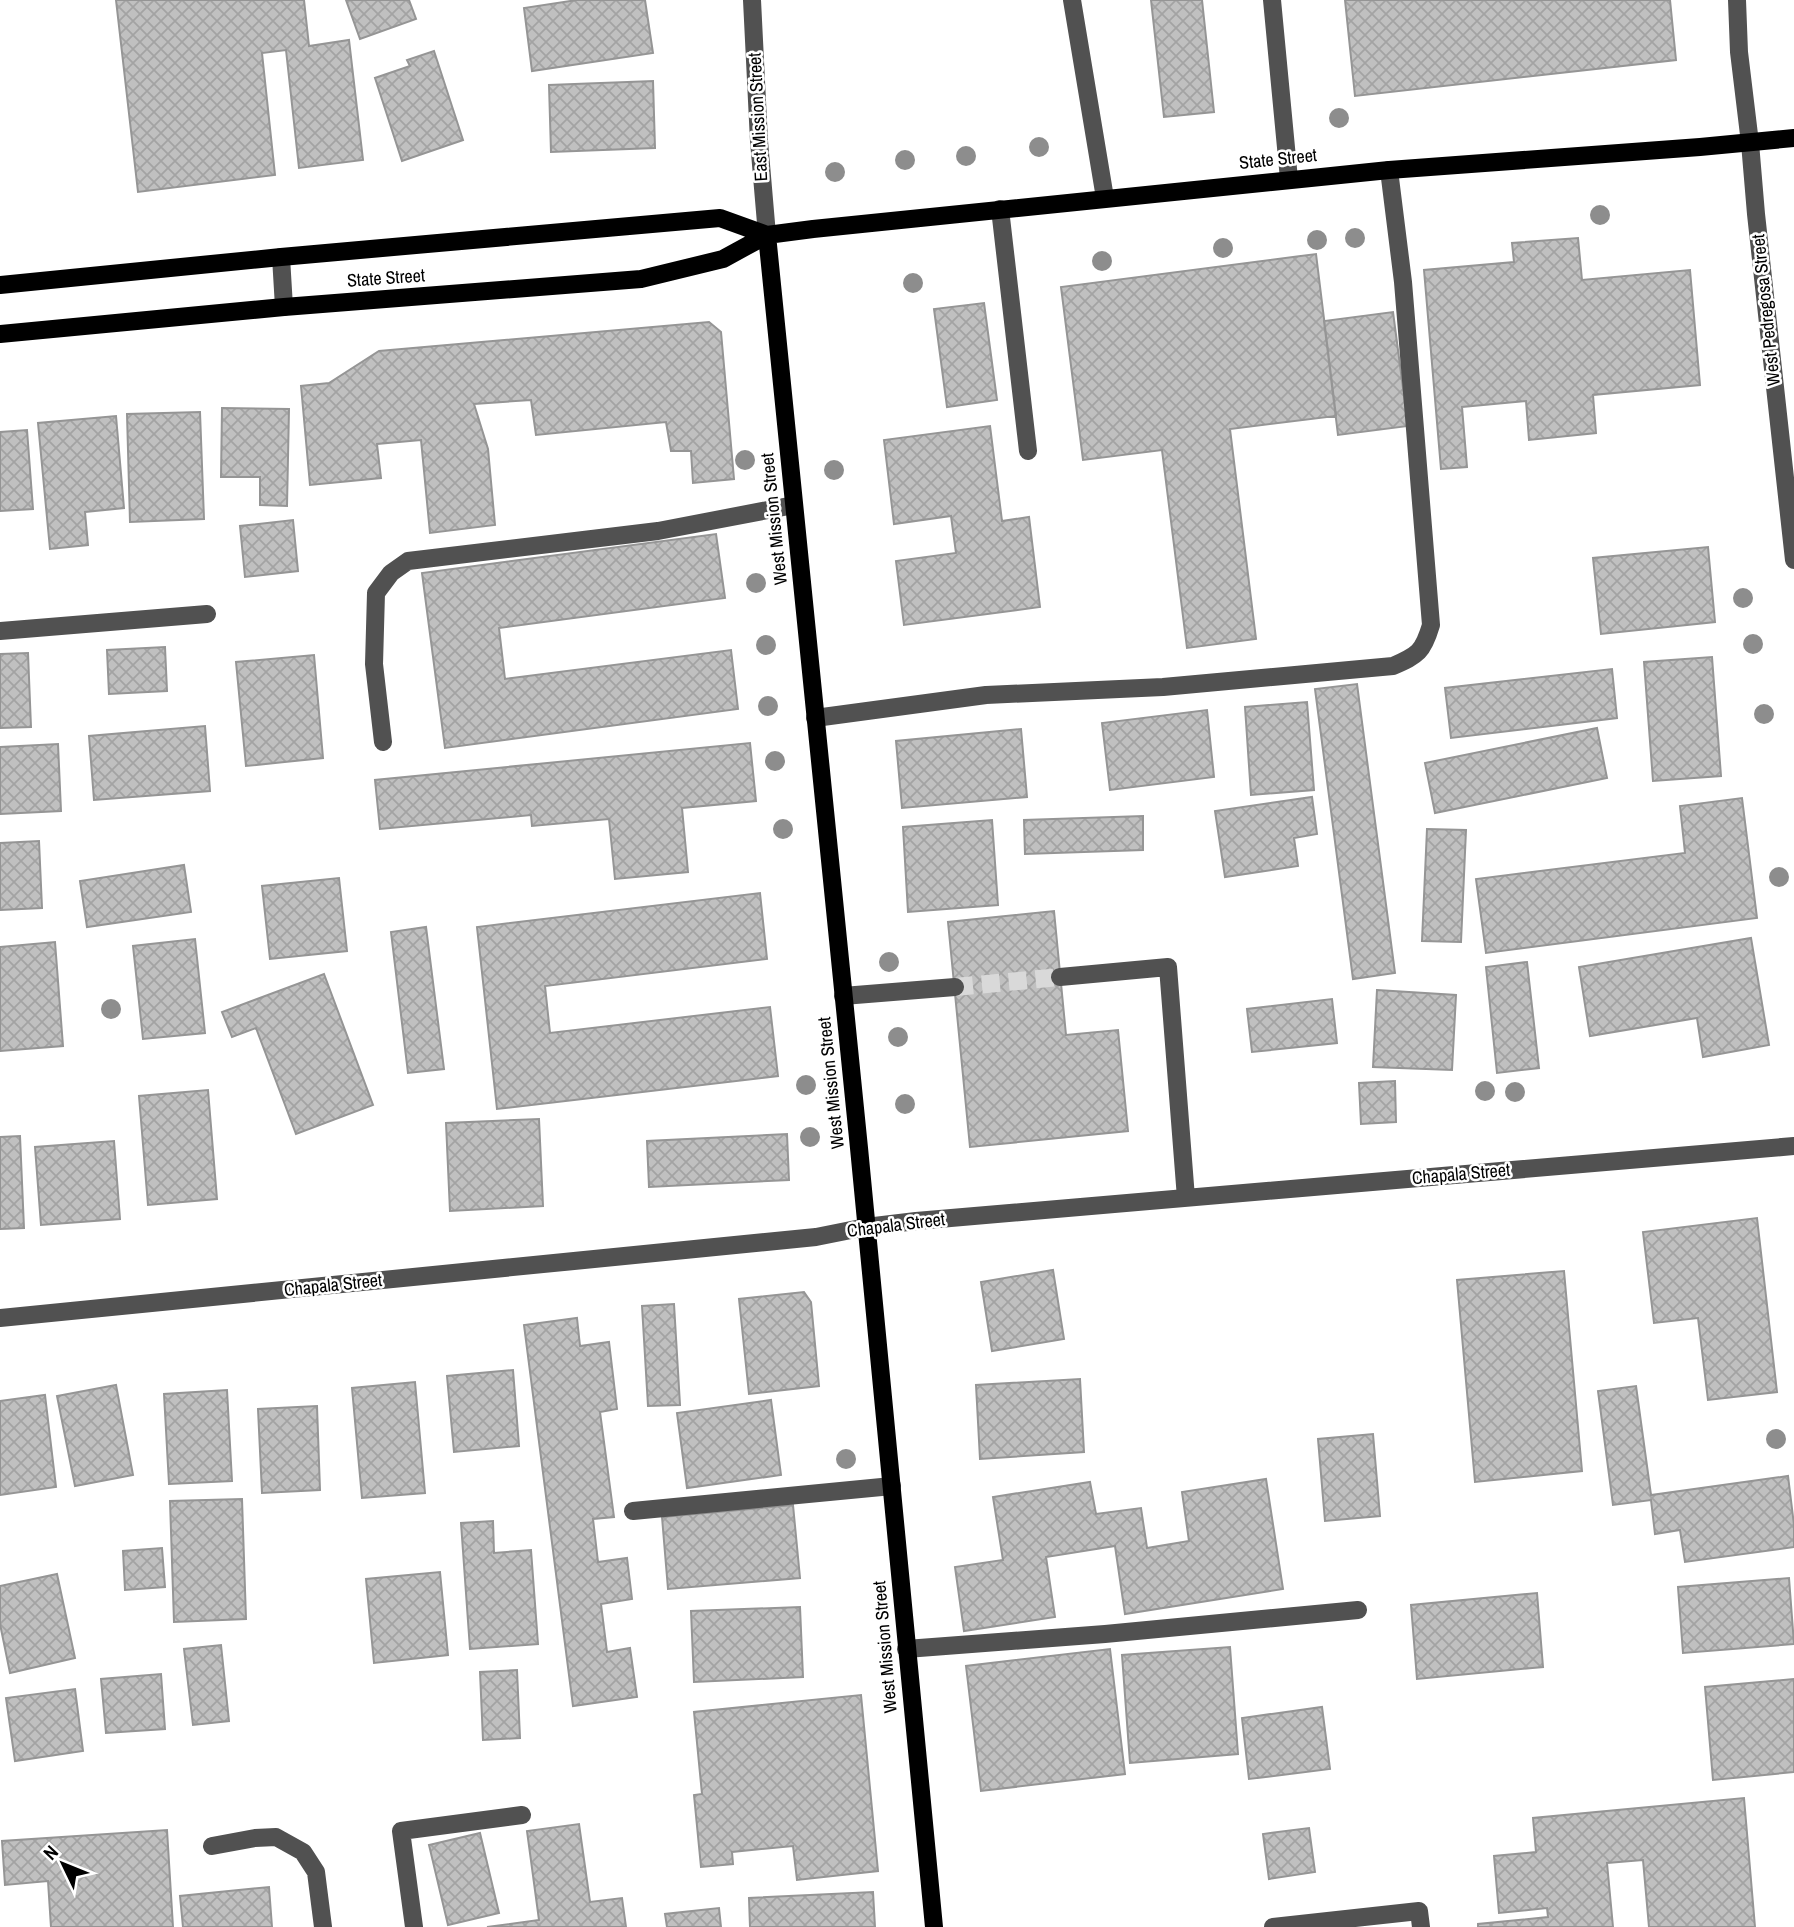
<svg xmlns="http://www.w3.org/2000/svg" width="1794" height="1927" font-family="'Archivo Narrow',sans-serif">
	<defs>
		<pattern id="building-cross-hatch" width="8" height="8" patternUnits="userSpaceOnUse" patternTransform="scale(1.75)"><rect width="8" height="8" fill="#c0c0c0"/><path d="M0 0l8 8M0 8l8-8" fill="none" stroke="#a3a3a3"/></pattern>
	</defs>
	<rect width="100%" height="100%" fill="#fff"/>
	<path fill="url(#building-cross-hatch)" stroke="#959595" stroke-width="2" d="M116,0H304L309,46L349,40L363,160L299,168L286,50L262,53L275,175L138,192Z
		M346,0H409L416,19L360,39Z
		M577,0H645L653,53L532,71L524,8Z
		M1151,0H1202L1214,112L1164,117Z
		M1345,0H1670L1676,60L1355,96Z
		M434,51L463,140L402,161L375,78L410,66L407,60Z
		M653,81L655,148L551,152L549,85Z
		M1578,238L1582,280L1690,270L1700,385L1593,395L1596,433L1529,440L1526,401L1462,407L1467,467L1441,469L1424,270L1514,262L1512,243Z
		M1316,254L1336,416L1230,429L1256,639L1187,648L1162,450L1083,460L1061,287Z
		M984,303L997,400L947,407L934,309Z
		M1393,312L1408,426L1338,435L1324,321Z
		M709,322L721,332L734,479L693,483L691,451H671L666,422L536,435L531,400L474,404L488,449L495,525L430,533L421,440L377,444L381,478L310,485L301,386L329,383L379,351Z
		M222,408L289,409L287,506L260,505V477H221Z
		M200,412L204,519L130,522L127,414Z
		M116,416L124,508L85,512L88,545L50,549L38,423Z
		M990,426L1002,521L1029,517L1040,607L904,625L896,561L956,553L951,516L894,524L884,440Z
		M27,430L33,509L0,511V432Z
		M293,520L298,571L245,577L240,526Z
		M716,534L725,598L499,628L505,679L731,650L738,709L445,748L422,573Z
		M1708,547L1715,622L1601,634L1593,558Z
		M165,647L167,691L109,694L107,650Z
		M28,653L31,727L0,728V654Z
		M314,655L323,758L246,766L236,662Z
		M1712,657L1721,776L1653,781L1644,662Z
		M1612,669L1617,718L1451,738L1445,688Z
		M1357,684L1395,973L1353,979L1315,689Z
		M1307,702L1314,790L1251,795L1245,707Z
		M1207,710L1214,777L1110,790L1102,723Z
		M205,726L210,791L94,800L89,736Z
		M1597,728L1607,778L1435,813L1425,763Z
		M1021,729L1027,797L902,808L896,741Z
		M750,743L756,801L682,808L688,872L615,879L609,819L532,826L531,815L380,829L375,780Z
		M58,744L61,811L0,814V747Z
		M1312,797L1317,834L1294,838L1298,866L1225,877L1215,811Z
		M1742,798L1757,918L1486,953L1476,879L1685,853L1680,806Z
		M1143,816V850L1025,854L1024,820Z
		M992,820L998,905L908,912L903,827Z
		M1427,829L1466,830L1461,942L1422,941Z
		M39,841L42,908L0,910V843Z
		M184,865L191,912L87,927L80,881Z
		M339,878L347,951L270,959L262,886Z
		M760,893L767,959L545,986L550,1033L770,1007L778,1076L497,1109L477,927Z
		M1054,911L1066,1035L1118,1030L1128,1131L970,1147L948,922Z
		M426,927L444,1069L408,1073L391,932Z
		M1751,938L1769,1045L1703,1057L1697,1018L1590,1036L1579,967Z
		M195,939L205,1033L143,1039L133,946Z
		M55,942L63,1046L0,1051V947Z
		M1527,962L1539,1068L1497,1073L1486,967Z
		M324,974L373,1105L296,1134L256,1028L232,1037L222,1012Z
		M1377,990L1456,995L1452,1070L1373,1067Z
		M1332,999L1337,1043L1252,1052L1247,1009Z
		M1395,1081L1396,1122L1361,1124L1359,1083Z
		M208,1090L217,1199L148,1205L139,1096Z
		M539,1119L543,1206L450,1211L446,1123Z
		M787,1134L789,1180L649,1187L647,1141Z
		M20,1136L24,1228L0,1229V1137Z
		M114,1141L120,1219L41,1225L35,1147Z
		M1757,1218L1777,1392L1708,1400L1698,1318L1654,1323L1643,1232Z
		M1053,1270L1064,1339L992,1351L981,1282Z
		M1564,1271L1582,1471L1475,1482L1457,1280Z
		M804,1292L811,1302L819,1386L749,1394L739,1299Z
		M674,1304L680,1405L648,1406L642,1306Z
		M577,1318L580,1346L609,1342L617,1409L600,1412L614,1517L593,1519L598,1562L627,1558L632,1599L601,1604L607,1652L630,1648L637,1697L573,1706L524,1325Z
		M513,1370L519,1446L454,1452L447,1376Z
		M1080,1379L1084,1452L980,1459L976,1385Z
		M415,1382L425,1493L362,1498L352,1388Z
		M116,1385L133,1475L75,1486L57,1396Z
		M1636,1386L1651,1495L1788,1476L1794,1525V1547L1685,1562L1680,1530L1655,1534L1651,1500L1613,1505L1598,1391Z
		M227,1390L232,1481L169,1484L164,1394Z
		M45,1395L56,1487L0,1495V1401Z
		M771,1400L781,1475L687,1488L677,1413Z
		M317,1406L320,1490L262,1493L258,1409Z
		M1373,1434L1380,1516L1325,1521L1318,1439Z
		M1266,1479L1283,1589L1125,1614L1115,1546L1046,1557L1055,1617L964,1631L955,1567L1003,1560L993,1497L1090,1482L1096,1514L1141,1508L1147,1548L1189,1541L1182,1492Z
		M242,1499L246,1619L174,1622L170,1501Z
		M793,1505L800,1578L668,1589L662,1517Z
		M493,1521L494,1553L531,1550L538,1644L470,1649L461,1523Z
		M162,1548L165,1587L125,1590L123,1551Z
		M440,1572L448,1655L374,1663L366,1579Z
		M57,1574L75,1658L10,1673L0,1624V1586Z
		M1789,1578L1794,1644L1683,1653L1678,1587Z
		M1537,1593L1543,1667L1417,1679L1411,1605Z
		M800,1607L803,1677L694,1682L691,1611Z
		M221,1645L229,1721L193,1725L184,1649Z
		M1230,1647L1238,1754L1130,1763L1122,1655Z
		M1110,1649L1125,1774L981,1791L966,1666Z
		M517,1670L520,1738L483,1740L480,1672Z
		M161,1674L165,1729L106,1733L101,1679Z
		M1794,1679V1772L1713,1780L1705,1687Z
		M75,1689L83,1751L15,1761L6,1698Z
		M861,1695L878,1871L797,1880L793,1846L732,1852L733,1864L701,1867L694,1795L702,1794L694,1712Z
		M1322,1707L1330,1769L1249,1779L1242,1718Z
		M1744,1798L1755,1927H1649L1643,1860L1607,1863L1613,1927H1478V1924L1548,1917L1547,1908L1499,1913L1494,1856L1536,1852L1533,1818Z
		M579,1824L590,1902L622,1898L626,1927H487L539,1920L527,1831Z
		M1309,1828L1315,1872L1269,1879L1263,1834Z
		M167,1830L173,1927H51L48,1881L5,1885L2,1841Z
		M480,1833L499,1913L448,1925L429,1845Z
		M269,1887L272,1927H183L180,1896Z
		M873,1892L875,1927H750L749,1898Z
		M719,1908L721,1927H667L665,1914Z"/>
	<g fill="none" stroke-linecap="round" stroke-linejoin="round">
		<path stroke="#d9d9d9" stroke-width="18" stroke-dasharray="18 9" stroke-linecap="butt" d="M955,987L1060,977"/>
		<path stroke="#515151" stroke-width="18" d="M752,0L759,141L767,235
			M1072,0L1105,198
			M1272,0L1289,179
			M1737,0L1739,52L1750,143L1756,214L1794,560
			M1000,209L1028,451
			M281,257L284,307
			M0,631L207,614
			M815,718L986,695L1163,687L1393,666C1418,655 1423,652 1431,625L1403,282L1389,170
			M383,742L374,664L376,593L391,573L408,561L658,531L794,505
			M1060,977L1168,967L1186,1198
			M843,996L955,987
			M0,1318L816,1237L866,1227L916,1221L1794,1146
			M633,1511L892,1486
			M906,1649L1105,1634L1358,1610
			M212,1846L255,1838L276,1837L303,1852L316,1872L323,1927
			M414,1927L401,1831L522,1815
			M1273,1927L1419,1911L1421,1927"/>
		<path stroke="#000" stroke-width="18" d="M767,235L859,1148L934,1927
			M0,285L281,257L720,218L767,235
			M0,334L284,307L641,279L723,259L767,235L813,229L1389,170L1700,147L1794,138"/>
	</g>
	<g fill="#8d8d8d">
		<circle cx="1339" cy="118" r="10"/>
		<circle cx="1039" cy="147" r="10"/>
		<circle cx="966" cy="156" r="10"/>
		<circle cx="905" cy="160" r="10"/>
		<circle cx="835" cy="172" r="10"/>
		<circle cx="1600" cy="215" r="10"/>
		<circle cx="1355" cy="238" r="10"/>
		<circle cx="1317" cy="240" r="10"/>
		<circle cx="1223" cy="248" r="10"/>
		<circle cx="1102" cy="261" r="10"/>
		<circle cx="913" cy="283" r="10"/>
		<circle cx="745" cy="460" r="10"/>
		<circle cx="834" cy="470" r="10"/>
		<circle cx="756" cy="583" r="10"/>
		<circle cx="1743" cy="598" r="10"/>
		<circle cx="1753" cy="644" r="10"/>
		<circle cx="766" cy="645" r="10"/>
		<circle cx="768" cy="706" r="10"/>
		<circle cx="1764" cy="714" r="10"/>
		<circle cx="775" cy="761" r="10"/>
		<circle cx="783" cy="829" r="10"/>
		<circle cx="1779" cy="877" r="10"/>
		<circle cx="889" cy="962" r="10"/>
		<circle cx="111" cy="1009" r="10"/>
		<circle cx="898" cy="1037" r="10"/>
		<circle cx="806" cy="1085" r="10"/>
		<circle cx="1485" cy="1091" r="10"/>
		<circle cx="1515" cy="1092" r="10"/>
		<circle cx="905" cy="1104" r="10"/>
		<circle cx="810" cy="1137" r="10"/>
		<circle cx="1776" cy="1439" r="10"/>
		<circle cx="846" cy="1459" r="10"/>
	</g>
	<g text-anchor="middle" stroke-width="5" stroke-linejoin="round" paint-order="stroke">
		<g font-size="18" fill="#000" stroke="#fff">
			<text transform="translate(758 117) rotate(-93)" y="6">East Mission Street</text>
			<text transform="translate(1278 159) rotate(-6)" y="6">State Street</text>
			<text transform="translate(386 278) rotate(-4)" y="6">State Street</text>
			<text transform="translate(1766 310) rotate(-96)" y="6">West Pedregosa Street</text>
			<text transform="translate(774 519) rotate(-96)" y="6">West Mission Street</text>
			<text transform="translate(831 1083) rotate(-96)" y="6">West Mission Street</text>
			<text transform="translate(1461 1174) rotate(-5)" y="6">Chapala Street</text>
			<text transform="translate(896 1225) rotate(-7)" y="6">Chapala Street</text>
			<text transform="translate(333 1285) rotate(-6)" y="6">Chapala Street</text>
			<text transform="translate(885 1647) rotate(-95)" y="6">West Mission Street</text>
		</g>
	</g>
	<g transform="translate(63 1864) rotate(313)" stroke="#ffffff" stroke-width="5" paint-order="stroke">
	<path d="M0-5L12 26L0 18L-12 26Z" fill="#000000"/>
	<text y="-10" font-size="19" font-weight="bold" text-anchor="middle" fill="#000000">N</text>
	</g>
</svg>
